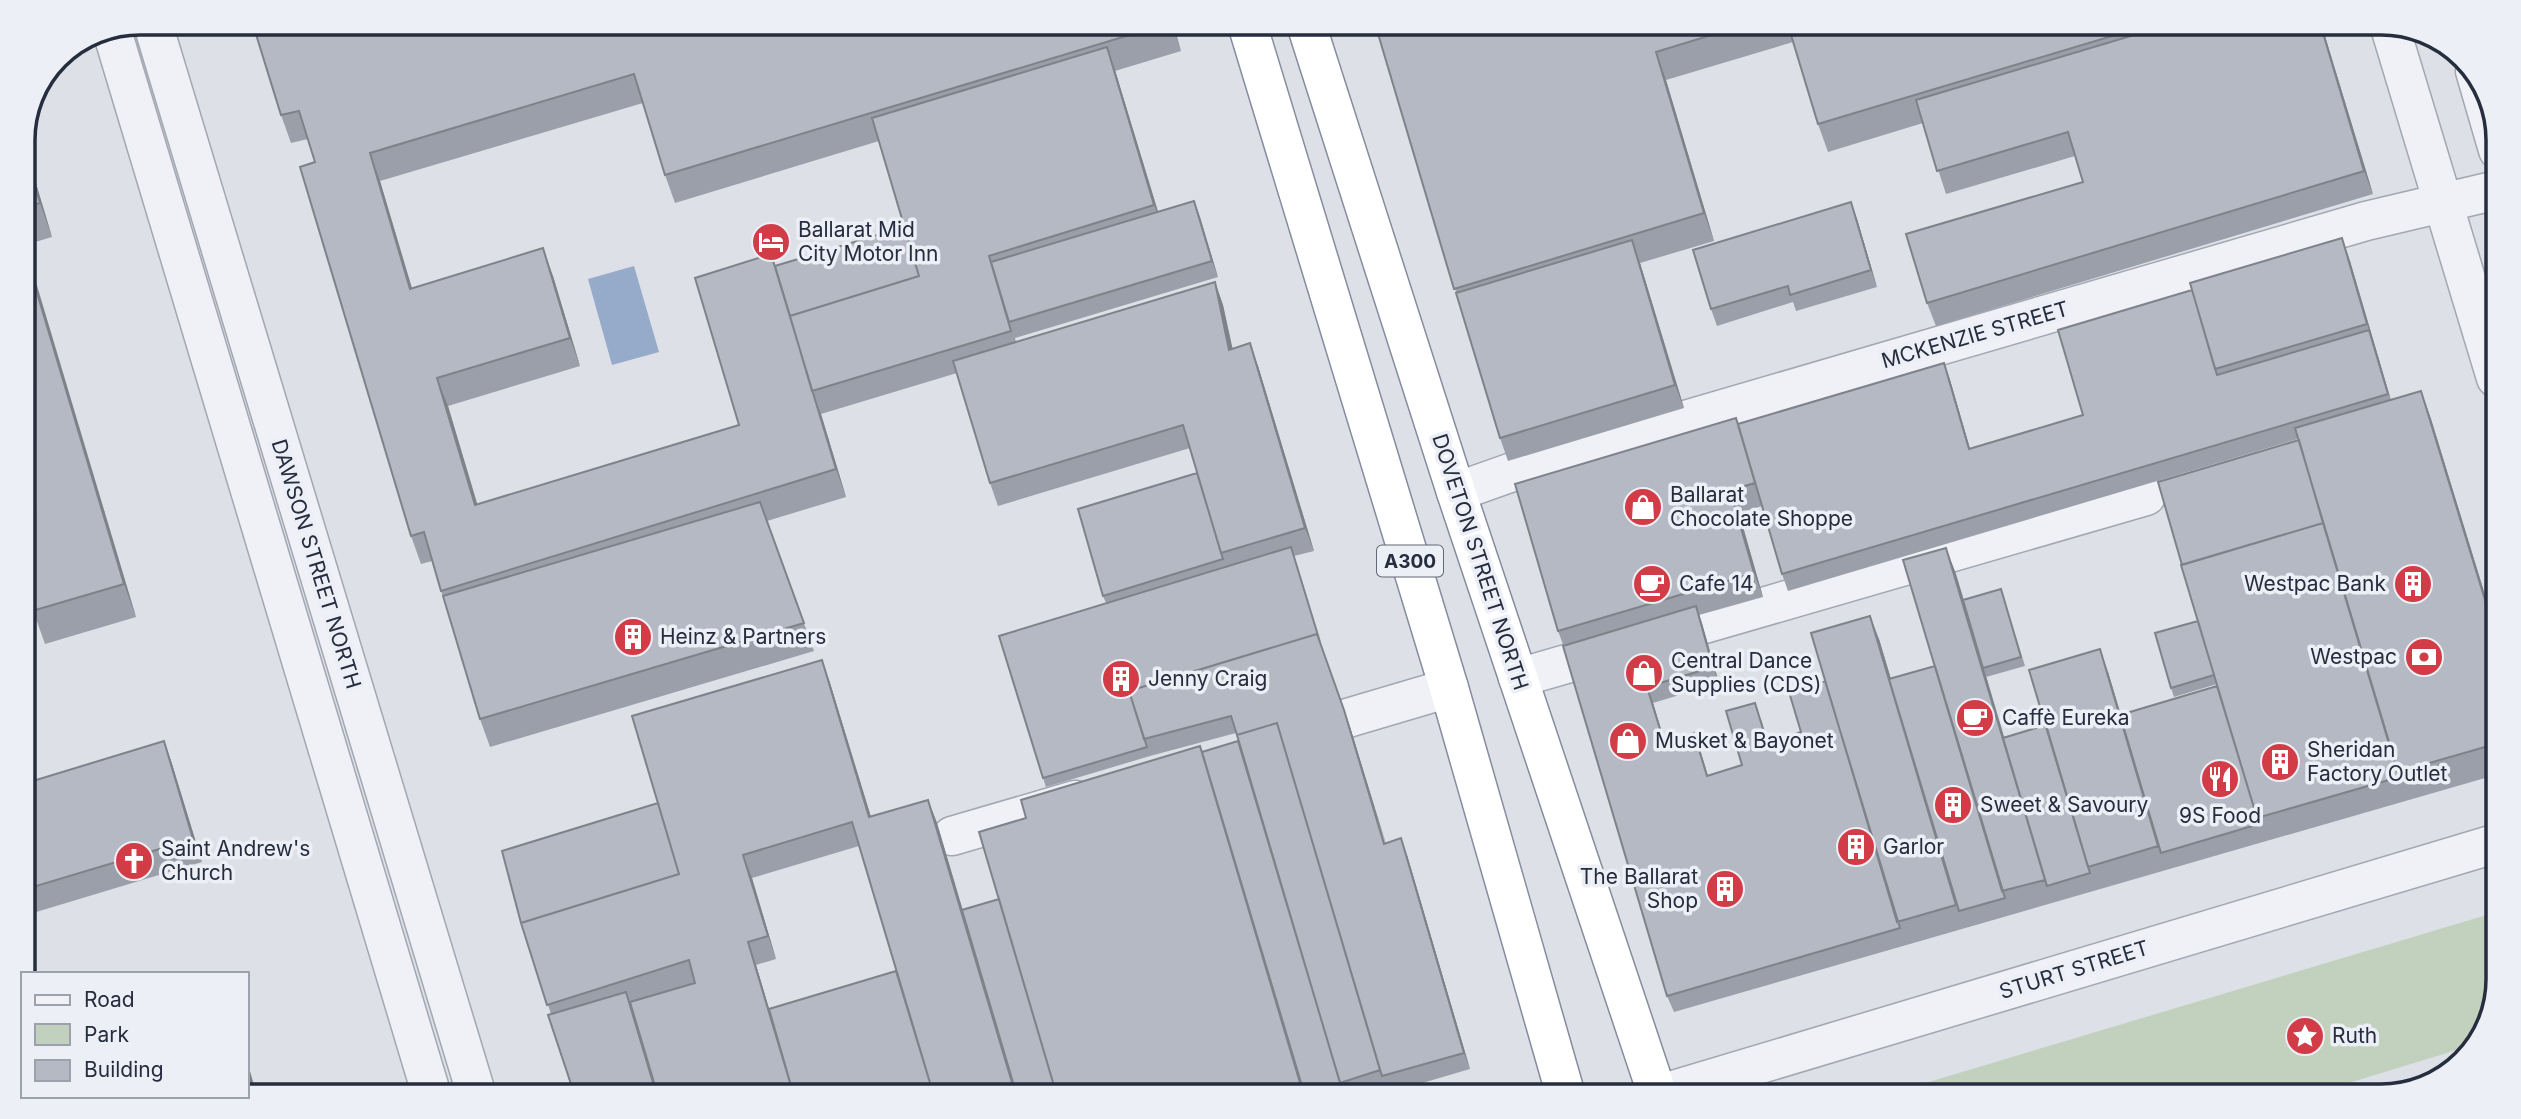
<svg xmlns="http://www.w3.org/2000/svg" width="2521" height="1119" font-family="Inter,sans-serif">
	<rect width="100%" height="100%" fill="#dde0e7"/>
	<path fill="#c1d1bd" d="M2490,914L2489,1024L2473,1045L2306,1096H1882Z"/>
	<path fill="#96abc9" d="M634,266L659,352L612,365L588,279Z"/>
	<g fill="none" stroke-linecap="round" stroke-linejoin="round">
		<defs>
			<path id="minor" d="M2389,24L2496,378
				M112,31L432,1096
				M155,31L477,1096
				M2475,71L2498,150
				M1456,492L1535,464L2366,221L2497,190
				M1518,678L2146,496
				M1297,733L1449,688
				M952,836L1075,800
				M1657,1095L2491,845"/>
			<path id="highway" d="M1248,27L1449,688L1566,1096
				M1307,27L1456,492L1658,1096"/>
		</defs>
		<use href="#minor" stroke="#a2a7b1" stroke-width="41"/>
		<use href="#highway" stroke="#848c9e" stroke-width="41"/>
		<use href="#minor" stroke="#eff1f6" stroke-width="38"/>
		<use href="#highway" stroke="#fff" stroke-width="38"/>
	</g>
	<path fill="#9b9fa9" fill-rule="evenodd" d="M2321,23L2373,194L1936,326L1927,303L2083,182L2075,156L1946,194L1923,123L1828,152L1818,124L1793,42L1666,80L1714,241L1640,263L1684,408L1508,461L1500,438L1376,27Z
		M1174,27L1181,51L1115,71L1158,212L1194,201L1218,277L1015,338L1016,342L1215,282L1223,305L1232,349L1258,366L1314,551L1294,556L1323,651L1350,727L1385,843L1407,855L1470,1069L1378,1096H575L551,1014L521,923L822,660L830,683L871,817L928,800L937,823L962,909L999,899L1026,818L1202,753L1238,741L1236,733L1150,756L1046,787L1043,778L1106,603L1103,596L1197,473L1190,448L998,506L990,483L957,373L821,414L846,497L767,521L814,651L490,747L480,719L432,561L421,564L411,536L315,162L308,139L291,143L281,115L255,31ZM643,103L665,175L675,203L879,141L904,227L775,266L739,425L477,505L448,406L580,366L553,276L412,288L380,181ZM859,846L896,971L769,1009L756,965L776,959L752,878Z
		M23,140L52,237L25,245L136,617L45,644L27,593L23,594Z
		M1857,219L1877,287L1796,311L1793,302L1717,326L1711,309Z
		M2342,238L2350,261L2391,400L2421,391L2431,419L2493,621L2492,776L1674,1012L1667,996L1564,647L1558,631L1738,424L1944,363L1950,380L1970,449L2083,415L2192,290ZM2298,439L2198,621L2171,688L2174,697L2217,684V686L2121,715L2108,672L2046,725L2004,737L1986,676V677L2025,666L2001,589L1964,600L1955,571L1935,666L1891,679L1879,639L1825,681L1801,732L1768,742L1761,719L1742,765L1708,776L1700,750L1664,742L1653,703L1719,683L1699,615L1763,597L1739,513L1762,506L1782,574L1788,591Z
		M164,741L172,764L202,862L23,916V784Z
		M247,1061L257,1096H247Z"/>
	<path fill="#7e8289" d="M2320,23H2321L2373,194L2364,171Z
		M1173,27H1174L1181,51Z
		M1107,47L1115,70L1163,228L1154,205Z
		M1656,52L1666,80L1714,241L1704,213Z
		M23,140L52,237L40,203L23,147Z
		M370,153L380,181L420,316L410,289Z
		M1194,201L1200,217L1218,277L1212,261Z
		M1851,202L1857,219L1877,287L1871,270Z
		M2342,238L2350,261L2394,411L2367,324Z
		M23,240L136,617L124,584L23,246Z
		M1632,240L1640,263L1684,408L1675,385Z
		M543,248L553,276L580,366L570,338Z
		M771,254L781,282L812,391L821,414L846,497L836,469Z
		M1215,282L1223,305L1238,373L1229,350Z
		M1250,343L1258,366L1314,551L1305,528Z
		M1944,363L1950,380L1975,466L1969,449Z
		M437,378L448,406L486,533L475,505Z
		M2421,391L2431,419L2493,621V626Z
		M1730,490L1739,513L1763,597L1754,573Z
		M1946,548L1955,571L2048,886H2047Z
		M1294,556L1323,651L1350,727L1391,860L1317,634Z
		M1696,606L1702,623L1719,683L1713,667Z
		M1870,616L1879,639L1960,911Z
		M2100,649L2108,672L2162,852Z
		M822,660L830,683L878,840L869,817Z
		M1647,687L1653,703L1670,759L1664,742Z
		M1694,733L1700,750L1713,793L1707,776Z
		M164,741L172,764L202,862L193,839Z
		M928,800L937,823L1018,1096H1016Z
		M1401,838L1407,855L1470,1069L1464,1053Z
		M743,855L752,878L776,959L768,936Z
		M748,942L756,965L795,1096H794Z
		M247,1061L257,1096H255L251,1085L247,1069Z"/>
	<path fill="#b4b9c4" stroke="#7e8289" stroke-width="2" d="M2320,23L2364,171L1927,303L1906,234L2083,182L2068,132L1937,171L1916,100L2171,24Z
		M2152,24L1818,124L1788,25Z
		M1737,25L1738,27L1656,52L1704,213L1454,289L1376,27Z
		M1737,25H1762L1739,32Z
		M1156,27L665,175L634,74L370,153L410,289L543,248L570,338L437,378L475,505L739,425L695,278L771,254L836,469L441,591L424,532L411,536L300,167L315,162L299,111L281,115L255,31Z
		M1107,47L1154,205L989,256L1011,331L812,391L790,316L919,276L872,118Z
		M23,147L40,203L23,208Z
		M1194,201L1212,261L1009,322L991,262Z
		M1851,202L1871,270L1790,295L1788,286L1711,309L1693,250Z
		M904,227L919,276L790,316L775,266Z
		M2342,238L2367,324L2215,369L2190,283Z
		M1632,240L1675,385L1500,438L1456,293Z
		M23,246L124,584L32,611L23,581Z
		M1215,282L1229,350L1250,343L1305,528L1221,553L1183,425L990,483L953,361Z
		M2192,290L2217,375L2369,330L2388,394L1782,574L1738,424L1944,363L1969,449L2083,415L2058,330Z
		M2421,391L2493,626L2492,745L2398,772L2295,428Z
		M1736,418L1755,483L1730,490L1754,573L1558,631L1515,484Z
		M2299,440L2323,523L2182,565L2158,482Z
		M1197,473L1223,559L1103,596L1078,509Z
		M760,502L804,623L480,719L443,596Z
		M2323,523L2399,777L2257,818L2181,565Z
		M1291,547L1320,642L1317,634L1129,691L1147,747L1043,778L999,636Z
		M1946,548L2045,880L2002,891L1903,560Z
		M2001,589L2021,657L1983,668L1963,600Z
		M1696,606L1713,667L1647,687L1664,742L1694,733L1707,776L1742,765L1726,711L1755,703L1767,742L1801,732L1789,692L1825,681L1900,928L1667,996L1563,646Z
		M1870,616L1956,905L1897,922L1811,633Z
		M2198,621L2214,675L2171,688L2155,633Z
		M1317,634L1344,710L1384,844L1401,838L1464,1053L1382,1076L1277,723L1237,735L1231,716L1144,739L1129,691Z
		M2100,649L2158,846L2088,867L2029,670Z
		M822,660L869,817L928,800L1016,1096H934L852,822L743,855L768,936L748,942L794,1096H658L630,1002L695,983L689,960L547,1005L521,923L679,874L632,716Z
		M1935,666L2005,898L1959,911L1889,679Z
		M2217,686L2259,824L2161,853L2120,715Z
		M1277,723L1380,1070L1340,1083L1237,735Z
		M2046,725L2090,873L2047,886L2003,738Z
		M164,741L193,839L23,890V784Z
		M1238,741L1342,1089L1317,1096H1305L1202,752Z
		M1200,746L1303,1093L1294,1096H1057L979,832L1026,818L1021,800Z
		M658,803L679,874L521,923L502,851Z
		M999,899L1057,1096H1017L962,910Z
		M896,971L934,1096H794L769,1009Z
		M626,992L657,1096H575L548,1015Z
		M247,1069L251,1085L247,1087Z"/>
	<defs>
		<symbol id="hotel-disc" viewBox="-11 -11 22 22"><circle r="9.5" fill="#d23c47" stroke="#eceff5"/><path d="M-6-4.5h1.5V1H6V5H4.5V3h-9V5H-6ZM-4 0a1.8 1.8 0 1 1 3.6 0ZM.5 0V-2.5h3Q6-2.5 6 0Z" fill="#fff"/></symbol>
		<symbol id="shop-disc" viewBox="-11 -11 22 22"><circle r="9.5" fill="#d23c47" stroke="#eceff5"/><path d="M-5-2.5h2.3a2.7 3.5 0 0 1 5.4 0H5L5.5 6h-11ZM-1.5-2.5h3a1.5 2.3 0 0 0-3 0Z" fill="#fff"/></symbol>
		<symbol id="cafe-disc" viewBox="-11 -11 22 22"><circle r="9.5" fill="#d23c47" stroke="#eceff5"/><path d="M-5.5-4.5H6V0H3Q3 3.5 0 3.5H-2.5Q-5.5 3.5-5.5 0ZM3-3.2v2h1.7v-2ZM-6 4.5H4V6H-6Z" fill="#fff"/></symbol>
		<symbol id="building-disc" viewBox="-11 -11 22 22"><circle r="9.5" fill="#d23c47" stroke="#eceff5"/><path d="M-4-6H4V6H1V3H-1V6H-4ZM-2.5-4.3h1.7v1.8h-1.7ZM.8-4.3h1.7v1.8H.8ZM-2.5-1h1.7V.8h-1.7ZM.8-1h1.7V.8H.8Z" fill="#fff"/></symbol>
		<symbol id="bank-disc" viewBox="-11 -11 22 22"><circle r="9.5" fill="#d23c47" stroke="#eceff5"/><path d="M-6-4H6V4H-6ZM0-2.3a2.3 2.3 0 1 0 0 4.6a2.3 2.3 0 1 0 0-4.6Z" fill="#fff"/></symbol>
		<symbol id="restaurant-disc" viewBox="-11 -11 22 22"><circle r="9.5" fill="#d23c47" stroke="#eceff5"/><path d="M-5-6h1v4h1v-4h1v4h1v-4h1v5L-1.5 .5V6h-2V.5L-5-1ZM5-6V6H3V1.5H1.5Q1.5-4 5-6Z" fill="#fff"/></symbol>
		<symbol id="church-disc" viewBox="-11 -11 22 22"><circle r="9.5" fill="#d23c47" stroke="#eceff5"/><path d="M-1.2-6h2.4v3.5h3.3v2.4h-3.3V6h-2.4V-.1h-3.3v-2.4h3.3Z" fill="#fff"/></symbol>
		<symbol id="sight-disc" viewBox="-11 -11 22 22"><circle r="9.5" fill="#d23c47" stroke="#eceff5"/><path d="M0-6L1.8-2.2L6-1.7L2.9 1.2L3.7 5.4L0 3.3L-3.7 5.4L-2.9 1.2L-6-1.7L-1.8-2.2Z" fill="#fff"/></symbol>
	</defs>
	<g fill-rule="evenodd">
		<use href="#hotel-disc" x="749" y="220" width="44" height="44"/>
		<use href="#shop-disc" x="1621" y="485" width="44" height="44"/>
		<use href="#cafe-disc" x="1630" y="562" width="44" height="44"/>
		<use href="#building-disc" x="2391" y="562" width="44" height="44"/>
		<use href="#building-disc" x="611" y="615" width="44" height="44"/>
		<use href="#bank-disc" x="2402" y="635" width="44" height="44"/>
		<use href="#shop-disc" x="1622" y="651" width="44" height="44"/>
		<use href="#building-disc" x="1099" y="657" width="44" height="44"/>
		<use href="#cafe-disc" x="1953" y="696" width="44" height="44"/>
		<use href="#shop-disc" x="1606" y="719" width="44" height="44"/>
		<use href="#building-disc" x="2258" y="740" width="44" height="44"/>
		<use href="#restaurant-disc" x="2198" y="757" width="44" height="44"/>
		<use href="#building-disc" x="1931" y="783" width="44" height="44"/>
		<use href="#building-disc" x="1834" y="825" width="44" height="44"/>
		<use href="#church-disc" x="112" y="839" width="44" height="44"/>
		<use href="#building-disc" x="1703" y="867" width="44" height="44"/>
		<use href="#sight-disc" x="2283" y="1014" width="44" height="44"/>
	</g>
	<g text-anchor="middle" stroke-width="7" stroke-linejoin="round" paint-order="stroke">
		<rect fill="#eceff5" stroke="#616775" stroke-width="2" x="1377" y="545.5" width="66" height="31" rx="5"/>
		<g font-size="19" font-weight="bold" fill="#262d3e">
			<text x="1410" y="568">A300</text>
		</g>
		<g font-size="21" fill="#262d3e" stroke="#eceff5" text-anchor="start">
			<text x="798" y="237">Ballarat Mid<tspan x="798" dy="24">City Motor Inn</tspan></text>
			<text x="1670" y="502">Ballarat<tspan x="1670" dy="24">Chocolate Shoppe</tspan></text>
			<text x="1679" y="591">Cafe 14</text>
			<text x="2386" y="591" text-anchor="end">Westpac Bank</text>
			<text x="660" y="644">Heinz &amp; Partners</text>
			<text x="2397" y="664" text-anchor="end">Westpac</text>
			<text x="1671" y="668">Central Dance<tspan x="1671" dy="24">Supplies (CDS)</tspan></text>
			<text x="1148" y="686">Jenny Craig</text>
			<text x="2002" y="725">Caffè Eureka</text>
			<text x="1655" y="748">Musket &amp; Bayonet</text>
			<text x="2307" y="757">Sheridan<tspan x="2307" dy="24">Factory Outlet</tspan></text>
			<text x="1980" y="812">Sweet &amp; Savoury</text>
			<text x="2220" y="823" text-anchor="middle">9S Food</text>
			<text x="1883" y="854">Garlor</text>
			<text x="161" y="856">Saint Andrew's<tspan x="161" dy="24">Church</tspan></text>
			<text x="1698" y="884" text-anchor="end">The Ballarat<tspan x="1698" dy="24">Shop</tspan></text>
			<text x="2332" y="1043">Ruth</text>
		</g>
		<g font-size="21" fill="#262d3e" stroke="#eceff5">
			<text transform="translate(1975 335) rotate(-16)" y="7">MCKENZIE STREET</text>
			<text transform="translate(1480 562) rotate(72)" y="7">DOVETON STREET NORTH</text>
			<text transform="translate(316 564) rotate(73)" y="7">DAWSON STREET NORTH</text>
			<text transform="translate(2074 970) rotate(-17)" y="7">STURT STREET</text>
		</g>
	</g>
	<path d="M0 0H2521V1119H0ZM140 35H2381A105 105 0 0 1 2486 140V979A105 105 0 0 1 2381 1084H140A105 105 0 0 1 35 979V140A105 105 0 0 1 140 35Z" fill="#eceff5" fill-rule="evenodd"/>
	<path fill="none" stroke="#262d3e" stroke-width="3.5" d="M140 35H2381A105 105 0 0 1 2486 140V979A105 105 0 0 1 2381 1084H140A105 105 0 0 1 35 979V140A105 105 0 0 1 140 35Z"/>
	<rect x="21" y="972" width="228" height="126" fill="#eceff5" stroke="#9da1ac" stroke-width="2"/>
	<rect x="35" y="995" width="35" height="10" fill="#eff1f6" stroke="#9da1ac" stroke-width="2"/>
	<text x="84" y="1007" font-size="21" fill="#262d3e">Road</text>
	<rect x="35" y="1024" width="35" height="21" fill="#c1d1bd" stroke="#9da1ac" stroke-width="2"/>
	<text x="84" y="1042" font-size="21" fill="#262d3e">Park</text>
	<rect x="35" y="1060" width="35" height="21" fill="#b4b9c4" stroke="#9da1ac" stroke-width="2"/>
	<text x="84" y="1077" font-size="21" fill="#262d3e">Building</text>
</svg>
